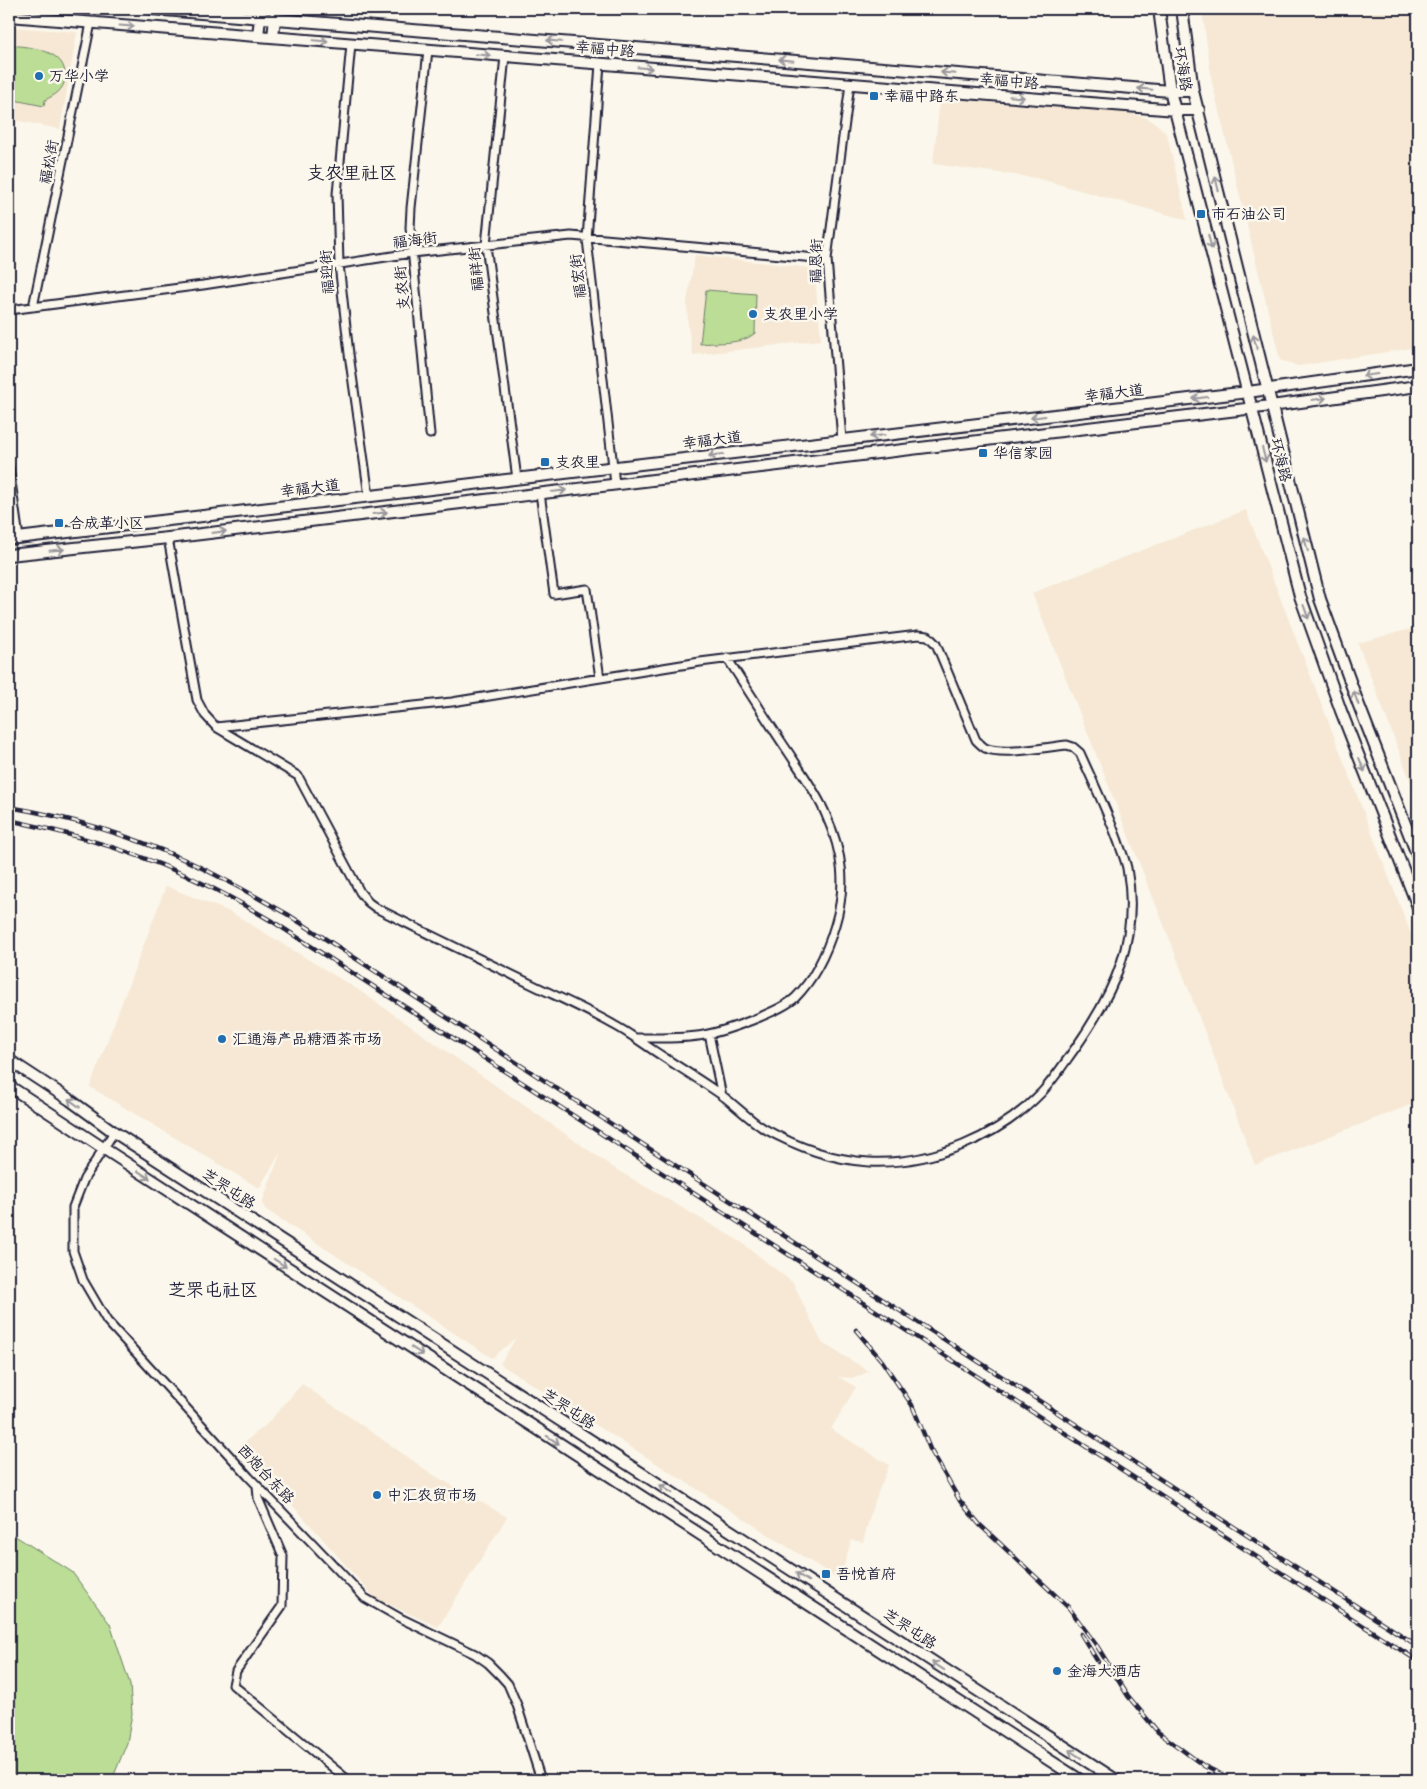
<svg xmlns="http://www.w3.org/2000/svg" width="1427" height="1789" font-family="Kalam,'LXGW WenKai TC',sans-serif">
	<rect width="100%" height="100%" fill="#fbf7ec"/>
	<filter id="ink" filterUnits="userSpaceOnUse"><feTurbulence type="fractalNoise" baseFrequency=".02" numOctaves="2"/><feDisplacementMap in="SourceGraphic" scale="10" xChannelSelector="R" yChannelSelector="G"/><feConvolveMatrix kernelMatrix="1 2 1 2 8 2 1 2 1" color-interpolation-filters="sRGB"/></filter>
	<g filter="url(#ink)">
		<path fill="#f6e8d4" d="M1202,9H1418V347L1298,366L1280,360L1212,82Z
			M9,27L77,32L60,129L9,119Z
			M940,99L1125,112L1147,118L1158,125L1167,135L1187,220L1036,178L933,164Z
			M695,255L811,268L814,270L821,340L693,355L688,326L687,302Z
			M1246,510L1418,952V1102L1255,1165L1170,940L1032,593Z
			M1418,627V801L1358,643Z
			M166,886L232,913L360,991L617,1170L741,1242L793,1283L822,1343L869,1371L855,1378L838,1377L856,1387L831,1429L889,1465L872,1508L863,1542L851,1540L840,1580L500,1364L516,1338L492,1358L265,1209L262,1203L281,1152L259,1188L90,1087Z
			M302,1384L432,1474L507,1517L438,1627L375,1598L240,1446L267,1424Z"/>
		<path fill="#bbdd96" stroke="#6e8068" d="M9,45C29,47 68,49 65,79C63,91 55,95 45,100L44,106L9,99Z
			M706,290L756,294L755,333C742,345 717,342 700,344Z
			M9,1532L72,1572L110,1624L130,1684L132,1714L127,1743L112,1780H9Z"/>
		<g fill="none" stroke-linecap="round" stroke-linejoin="round">
			<defs>
				<path id="street" d="M351,44L337,194L339,264L349,354L369,496
					M428,50L411,208L410,228L430,434
					M505,56L486,245L517,479
					M600,64L587,239L615,484
					M33,307L91,23
					M9,310L203,285L412,253L571,236L827,259
					M842,440L827,259L850,84
					M9,467L19,538
					M540,493L554,594L587,589L600,678
					M168,538L197,700L205,715L216,727L298,776L360,892L368,902L376,908C428,934 481,960 533,985C560,998 588,1010 614,1025C631,1034 646,1046 662,1056C682,1069 703,1082 723,1096C736,1106 749,1119 763,1128C795,1146 832,1160 869,1162C932,1165 999,1137 1042,1092C1055,1078 1065,1062 1076,1047C1115,991 1140,938 1127,868C1125,859 1121,850 1118,841C1107,811 1093,782 1080,753L1073,747L1067,745C1046,747 1003,756 985,748C982,746 979,743 976,740L936,644L928,636L918,635L700,662L452,702L216,727
					M709,1034L722,1096
					M636,1038C659,1038 683,1039 704,1035C726,1031 779,1012 795,998C815,978 827,952 835,925C847,886 843,853 826,815C817,793 802,773 789,753C768,722 748,690 727,658
					M114,1132L84,1179L73,1207V1251L83,1280L107,1321L249,1477L365,1598L402,1619L475,1654L488,1663L500,1675L508,1684L517,1705L541,1780
					M257,1485L258,1498L283,1556L282,1606L236,1671L233,1685L348,1780"/>
				<path id="secondary" d="M152,9L1170,91H1193
					M1159,9L1170,91L1300,596L1341,711L1418,907
					M1182,9L1193,91L1320,599L1358,703L1418,857
					M9,16L1176,110H1199
					M258,36L261,9
					M273,37L276,9
					M9,539L1248,392L1418,368
					M9,555L168,538L1271,406L1418,386
					M9,1060L70,1100L114,1132L1116,1780
					M9,1086L103,1148L1080,1780"/>
			</defs>
			<use href="#street" stroke="#22223b" stroke-width="11"/>
			<use href="#secondary" stroke="#22223b" stroke-width="14"/>
			<use href="#street" stroke="#fbf7ec" stroke-width="7"/>
			<use href="#secondary" stroke="#fbf7ec" stroke-width="10"/>
			<defs>
				<path id="rail" d="M9,807C69,817 129,835 185,860C220,876 253,895 287,914L1418,1646
					M9,820C78,835 145,854 208,886C231,897 253,910 275,923L1418,1661
					M856,1330L882,1361L912,1405L930,1449L960,1501L980,1525L1069,1608L1097,1646L1128,1696L1158,1732L1204,1766L1233,1780
					M1081,1634L1098,1662"/>
			</defs>
			<use href="#rail" stroke="#22223b" stroke-width="4.5"/>
			<use href="#rail" stroke="#fbf7ec" stroke-width="2.5" stroke-dasharray="8" stroke-linecap="butt"/>
		</g>
		<defs><path id="oneway-shaft" d="M-6 0H5M1.5-3L5.5 0L1.5 3" fill="none" stroke-width="1.6" stroke-linecap="round" stroke-linejoin="round" transform="scale(1.25)"/></defs>
		<g stroke="#99979c">
			<use href="#oneway-shaft" transform="translate(127 26) rotate(4)"/>
			<use href="#oneway-shaft" transform="translate(321 41) rotate(5)"/>
			<use href="#oneway-shaft" transform="translate(554 41) rotate(-175)"/>
			<use href="#oneway-shaft" transform="translate(483 55) rotate(5)"/>
			<use href="#oneway-shaft" transform="translate(786 60) rotate(-175)"/>
			<use href="#oneway-shaft" transform="translate(645 68) rotate(5)"/>
			<use href="#oneway-shaft" transform="translate(948 73) rotate(-175)"/>
			<use href="#oneway-shaft" transform="translate(1145 89) rotate(-175)"/>
			<use href="#oneway-shaft" transform="translate(1017 97) rotate(5)"/>
			<use href="#oneway-shaft" transform="translate(1217 184) rotate(-104)"/>
			<use href="#oneway-shaft" transform="translate(1210 242) rotate(76)"/>
			<use href="#oneway-shaft" transform="translate(1255 342) rotate(-104)"/>
			<use href="#oneway-shaft" transform="translate(1370 375) rotate(172)"/>
			<use href="#oneway-shaft" transform="translate(1200 398) rotate(173)"/>
			<use href="#oneway-shaft" transform="translate(1319 399) rotate(-8)"/>
			<use href="#oneway-shaft" transform="translate(1038 417) rotate(173)"/>
			<use href="#oneway-shaft" transform="translate(877 436) rotate(173)"/>
			<use href="#oneway-shaft" transform="translate(716 455) rotate(173)"/>
			<use href="#oneway-shaft" transform="translate(1264 455) rotate(76)"/>
			<use href="#oneway-shaft" transform="translate(559 491) rotate(-7)"/>
			<use href="#oneway-shaft" transform="translate(380 513) rotate(-7)"/>
			<use href="#oneway-shaft" transform="translate(219 532) rotate(-7)"/>
			<use href="#oneway-shaft" transform="translate(1306 544) rotate(-104)"/>
			<use href="#oneway-shaft" transform="translate(57 550) rotate(-6)"/>
			<use href="#oneway-shaft" transform="translate(1306 612) rotate(70)"/>
			<use href="#oneway-shaft" transform="translate(1356 698) rotate(-110)"/>
			<use href="#oneway-shaft" transform="translate(1362 765) rotate(68)"/>
			<use href="#oneway-shaft" transform="translate(74 1103) rotate(-144)"/>
			<use href="#oneway-shaft" transform="translate(144 1175) rotate(33)"/>
			<use href="#oneway-shaft" transform="translate(280 1263) rotate(33)"/>
			<use href="#oneway-shaft" transform="translate(417 1351) rotate(33)"/>
			<use href="#oneway-shaft" transform="translate(553 1440) rotate(33)"/>
			<use href="#oneway-shaft" transform="translate(666 1489) rotate(-147)"/>
			<use href="#oneway-shaft" transform="translate(802 1577) rotate(-147)"/>
			<use href="#oneway-shaft" transform="translate(938 1666) rotate(-147)"/>
			<use href="#oneway-shaft" transform="translate(1075 1754) rotate(-147)"/>
		</g>
	</g>
	<g fill="#1f6fb2" stroke="#fbf7ec" stroke-width="2">
		<circle cx="39" cy="76" r="5"/>
		<rect x="869" y="91" width="10" height="10" rx="2.5"/>
		<rect x="1196" y="209" width="10" height="10" rx="2.5"/>
		<circle cx="753" cy="314" r="5"/>
		<rect x="978" y="448" width="10" height="10" rx="2.5"/>
		<rect x="540" y="457" width="10" height="10" rx="2.5"/>
		<rect x="54" y="518" width="10" height="10" rx="2.5"/>
		<circle cx="222" cy="1039" r="5"/>
		<circle cx="377" cy="1495" r="5"/>
		<rect x="821" y="1569" width="10" height="10" rx="2.5"/>
		<circle cx="1057" cy="1671" r="5"/>
	</g>
	<g text-anchor="middle" stroke-width="5" stroke-linejoin="round" paint-order="stroke">
		<g font-size="15" fill="#22223b" stroke="#fbf7ec">
			<text transform="translate(605 49) rotate(5)" y="5">幸福中路</text>
			<text transform="translate(1183 69) rotate(81)" y="5">环海路</text>
			<text transform="translate(1009 81) rotate(5)" y="5">幸福中路</text>
			<text transform="translate(49 162) rotate(-79)" y="5">福松街</text>
			<text transform="translate(415 240) rotate(-7)" y="5">福海街</text>
			<text transform="translate(816 261) rotate(-89)" y="5">福恩街</text>
			<text transform="translate(476 269) rotate(-95)" y="5">福祥街</text>
			<text transform="translate(327 272) rotate(-94)" y="5">福迎街</text>
			<text transform="translate(578 276) rotate(-97)" y="5">福宏街</text>
			<text transform="translate(402 288) rotate(-95)" y="5">支农街</text>
			<text transform="translate(1114 393) rotate(-7)" y="5">幸福大道</text>
			<text transform="translate(712 440) rotate(-7)" y="5">幸福大道</text>
			<text transform="translate(1281 460) rotate(76)" y="5">环海路</text>
			<text transform="translate(310 488) rotate(-7)" y="5">幸福大道</text>
			<text transform="translate(229 1189) rotate(33)" y="5">芝罘屯路</text>
			<text transform="translate(569 1409) rotate(33)" y="5">芝罘屯路</text>
			<text transform="translate(266 1474) rotate(47)" y="5">西炮台东路</text>
			<text transform="translate(910 1629) rotate(33)" y="5">芝罘屯路</text>
		</g>
		<g font-size="15" fill="#22223b" stroke="#fbf7ec" text-anchor="start">
			<text x="49" y="81">万华小学</text>
			<text x="884" y="101">幸福中路东</text>
			<text x="1211" y="219">市石油公司</text>
			<text x="763" y="319">支农里小学</text>
			<text x="993" y="458">华信家园</text>
			<text x="555" y="467">支农里</text>
			<text x="69" y="528">合成革小区</text>
			<text x="232" y="1044">汇通海产品糖酒茶市场</text>
			<text x="387" y="1500">中汇农贸市场</text>
			<text x="836" y="1579">吾悦首府</text>
			<text x="1067" y="1676">金海大酒店</text>
		</g>
		<g font-size="18" fill="#22223b" stroke="#fbf7ec">
			<text x="352" y="179">支农里社区</text>
			<text x="213" y="1296">芝罘屯社区</text>
		</g>
	</g>
	<rect width="1427" height="1789" fill="none" stroke="#fbf7ec" stroke-width="30"/>
	<rect x="15" y="15" width="1397" height="1759" fill="none" stroke="#22223b" stroke-width="2" filter="url(#ink)"/>
</svg>
